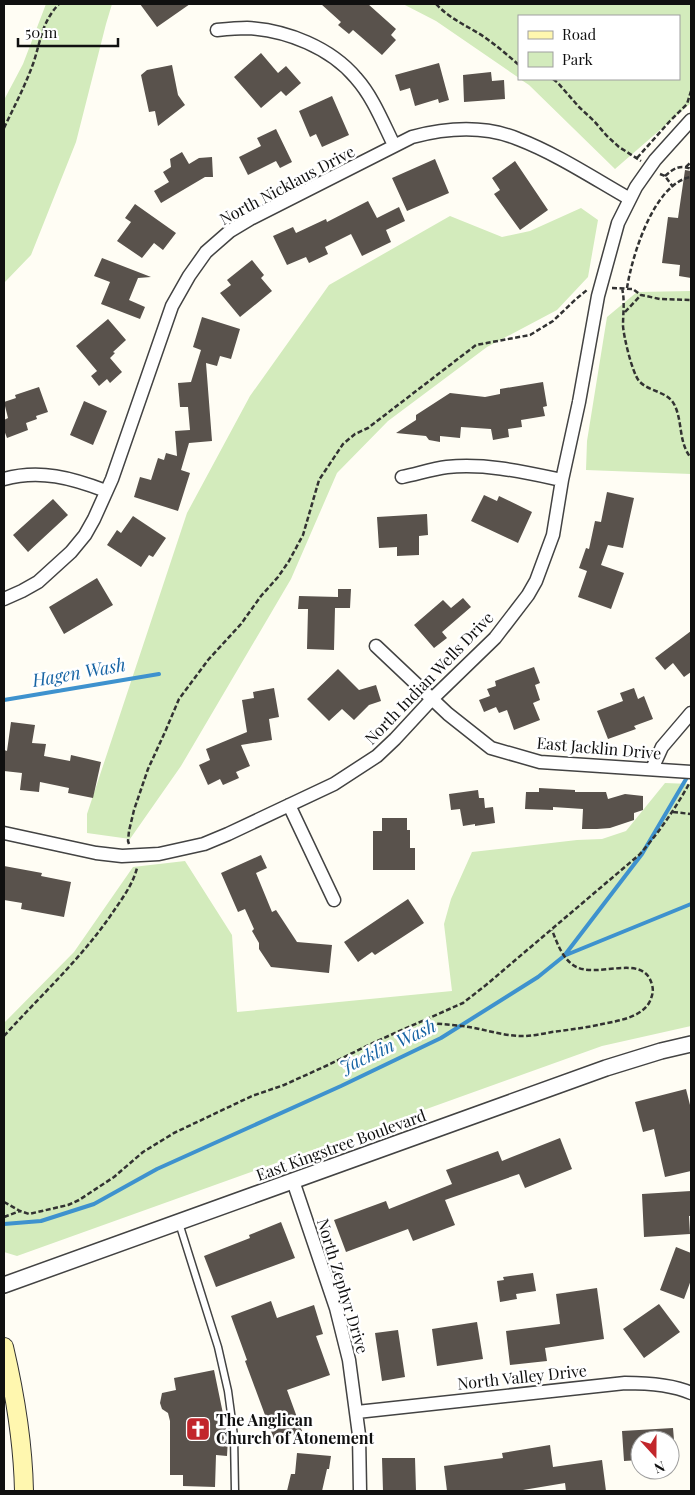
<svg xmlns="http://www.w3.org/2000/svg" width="695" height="1495" font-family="'Playfair Display',serif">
	<rect width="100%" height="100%" fill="#fffdf4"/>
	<path fill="#d3ebbc" d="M46,4H112L106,24L76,142L31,255L4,283V100L23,64Z
		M403,4H691V103L615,169L529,85L520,79H679V16H519V78L436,21Z
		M581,208L598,220L588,277L557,310L487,347L388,421L337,473L291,579L181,766L130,839L87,833V814L187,513L250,396L329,285L450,216L502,237L530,231Z
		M691,291V474L586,470L587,441L607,317L637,292Z
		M665,783L691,784V1026L602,1046L17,1256L4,1252V1023L74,952L133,867L185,861L232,935L237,1012L452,991L444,924L451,899L472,852L577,840L602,839L626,831Z"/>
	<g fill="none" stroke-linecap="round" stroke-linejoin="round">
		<path stroke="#3e92ce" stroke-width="4" d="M4,700L159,674
			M566,955L691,904
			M4,1224L41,1221L94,1204L157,1169L341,1086L441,1038L538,977L564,956L642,854L689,774"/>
	</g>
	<path fill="#59524c" d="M140,4H190L157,27Z
		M321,4H368L396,29L391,35L396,40L382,55L353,30L349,34L338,25L341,22Z
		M261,53L278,73L286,66L301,83L286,96L281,91L261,108L234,77Z
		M439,63L449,100L439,103L438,99L415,106L410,88L400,91L395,75Z
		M172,65L178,95L185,105L158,126L155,111L149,112L141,75L147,70Z
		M491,72L492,81L504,80L505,99L464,102L463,75Z
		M332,96L349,135L322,147L316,134L310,137L299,111Z
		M276,129L292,162L280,168L276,161L248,175L239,157L261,146L257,138Z
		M182,152L189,164L199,158L212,157L213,177H205L161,203L154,191L169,182L163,172L171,167L170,159Z
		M435,159L449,193L407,211L392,178Z
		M515,161L548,210L520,230L494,194L500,190L492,178Z
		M685,170L691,171V278L679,276L680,265L662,263L668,217L678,218Z
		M368,201L377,218L399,207L405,221L386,230L391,242L362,256L351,234L325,247L328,254L309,263L306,257L287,265L273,236L293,227L296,233L326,219L327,222Z
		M135,204L176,233L163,250L154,243L142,258L117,241L131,222L125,218Z
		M102,258L151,277L138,278L129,300L145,307L140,319L101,304L110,282L94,276Z
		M252,260L264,275L261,278L272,291L240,317L220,293L231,285L227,280Z
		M202,317L240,329L231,359L220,356L217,366L206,363L212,441L189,443L181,470L190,473L178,511L134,497L140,477L151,480L158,458L164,460L166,453L177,456L175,431L190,430L188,407H180L178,383L191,382L201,350L193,347Z
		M108,319L126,340L113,352L115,353L110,358L122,372L110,383L107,379L99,386L91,376L97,371L76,346Z
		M543,382L547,406L543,407L545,416L521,420L522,427L508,429L509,437L493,440L491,429L461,427L460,438L440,436V442L429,440L426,436L396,433L416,420V415L450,393L485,397L500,394V389Z
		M39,387L48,412L36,416L37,419L26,423L28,430L7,438L4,430V420L8,418L4,402L16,398L15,395Z
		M84,401L107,411L93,445L70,435Z
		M607,492L634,498L623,548L608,545L601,565L624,573L611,609L578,597L587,571L579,568L586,548L589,549L595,521L601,522Z
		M484,495L497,501L499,496L532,512L518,543L471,521Z
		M53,499L68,515L28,552L13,535Z
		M427,514L428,535L419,536V555L397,556V547L379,548L377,517Z
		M133,516L166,538L153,557L149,555L141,567L107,545L117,530L121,533Z
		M97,578L113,605L64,634L49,607Z
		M338,589H351L350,608H335L334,650L307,649L308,609H298L299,596L338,597Z
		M463,598L471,607L442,632L447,638L434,648L414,625L443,600L451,608Z
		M691,631V672L684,677L673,663L665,670L655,658Z
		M534,667L540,683L535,685L540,700L533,703L540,720L514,730L507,710L499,713L496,707L484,712L479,700L490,696L487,689L496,686L495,681Z
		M338,669L359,690L376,685L381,701L369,705L354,720L342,709L329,721L307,699Z
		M274,688L279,717L269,719L272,740L241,745L250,766L236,772L239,778L223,785L220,779L208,785L199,765L210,760L206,749L247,732L242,700L254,698L253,692Z
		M634,688L638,699L644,696L653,719L634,726L636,729L608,739L597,711L623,701L620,693Z
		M11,722L35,725L32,743L46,744L44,756L70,761L71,755L101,762L93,798L68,793L69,788L40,782L39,792L20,790L22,773L4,771V750L7,751Z
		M539,788L575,790V792H606L608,799L625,794L643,796V810L634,813V820L610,828L597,829H582L583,809L553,807V810L525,809L526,792H539Z
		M478,790L479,798H484L485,808L493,807L495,823L475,826V824L463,826L460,809L451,810L449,794Z
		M382,818H407V830H410V848H415V870H373V831H382Z
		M261,855L267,868L256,873L272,912L276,910L297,942L332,945L329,973L271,967L259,949V943L252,931L254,929L245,909L238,912L221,873Z
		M4,866L42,873L41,876L71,882L64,917L21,909L22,903L4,900Z
		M408,899L424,923L375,955L372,952L358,962L344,942Z
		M686,1089L691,1109V1171L665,1177L654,1129L643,1132L635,1102Z
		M560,1138L572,1169L525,1188L519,1174L445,1200L455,1225L413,1241L408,1229L346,1252L334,1220L386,1201L389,1209L452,1184L446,1170L498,1151L502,1161Z
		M691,1191V1216H689L690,1234L644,1237L642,1194Z
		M281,1222L295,1258L216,1287L204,1256L250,1238L249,1235Z
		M676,1247L691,1253V1280L684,1299L660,1290Z
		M533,1273L536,1291L516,1294L517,1299L500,1302L497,1281L504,1280L503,1277Z
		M597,1288L604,1339L545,1348L547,1361L510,1365L506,1331L560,1324L556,1294Z
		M271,1301L277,1318L314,1305L323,1334L316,1336L330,1375L287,1390L302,1431L275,1442L245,1361L247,1360L231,1316Z
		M659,1304L680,1332L644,1358L623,1329Z
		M477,1322L483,1359L437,1366L432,1329Z
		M398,1330L405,1377L382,1381L375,1333Z
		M214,1370L228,1438L227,1456L216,1455L215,1487L183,1486V1475H170V1421L168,1413L162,1409L160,1403L162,1393L176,1390L174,1378Z
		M673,1428L674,1440H640V1460L624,1461L622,1431Z
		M550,1445L553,1467L602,1460L606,1491H566L565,1483L517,1491H447L444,1466L503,1458L502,1453Z
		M297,1453L331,1456L329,1469H327L322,1491H287L291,1474H295Z
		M382,1458H415L416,1491H383Z"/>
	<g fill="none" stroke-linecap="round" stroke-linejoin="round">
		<defs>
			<path id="service" d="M179,1223L218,1347L228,1391L234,1436L235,1491"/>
			<path id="minor" d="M217,30C227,29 237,28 247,28C287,30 331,48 356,78C373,97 383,123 394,145
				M402,477C417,474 432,469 447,467C486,463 524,472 562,480
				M4,479C40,469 72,478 106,491
				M4,599L22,591L38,582L71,552L85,535L94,519L112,479L172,306L189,276L206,252L230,231L250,219L412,137C446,128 484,125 518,139C557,154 593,178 630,199
				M376,646L448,714L491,748L540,762L691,772
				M652,769L662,747L691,713
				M289,805L334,900
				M4,833L96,853L122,856L159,854L204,844L228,834L334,784L377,756L395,739L432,699L495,638L528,595L536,581L553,535L562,480L579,402L598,296L618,223L636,187L655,160L691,120
				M293,1181L336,1308L349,1360L359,1435L360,1491
				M357,1412L625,1383C646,1383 671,1384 691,1393"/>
			<path id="tertiary" d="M4,1285L606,1068L661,1051L691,1044"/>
			<path id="secondary" d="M4,1347C15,1394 23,1442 24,1491"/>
		</defs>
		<use href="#service" stroke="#434343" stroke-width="9"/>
		<use href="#minor" stroke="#434343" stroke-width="15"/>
		<use href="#tertiary" stroke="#434343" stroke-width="18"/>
		<use href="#secondary" stroke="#323232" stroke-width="20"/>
		<path stroke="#323232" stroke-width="2.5" stroke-dasharray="5 2.5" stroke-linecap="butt" d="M436,4C448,17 463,24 478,33C493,42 506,54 519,65
			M553,79L558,83L579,107L594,121L607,136L619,147L641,161
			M4,128C14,107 25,86 33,64C41,41 41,23 59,4
			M637,158L670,121L687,104L691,91
			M686,167L691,162
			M660,174L665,176L673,187
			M665,176C673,169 680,164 691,169
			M612,288L633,289L641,295L660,299L691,300
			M622,288C625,301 623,313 623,326C624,338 632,372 639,381C649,392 667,391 674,404C683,421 678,442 691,458
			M627,288C632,256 654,183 691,177
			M625,312L641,295
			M673,812L691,814
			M129,844L128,841L129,831L134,810L148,769L165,732L179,699L208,660L241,624L261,596L278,577L289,561L303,535L319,480L343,444L355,434L368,428L476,345L530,335L553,321L576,299L587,290
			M423,1020L428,1023C442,1024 456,1025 469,1027C487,1030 504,1036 522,1036C532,1036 542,1034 552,1032C568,1030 583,1028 598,1025C615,1021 639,1019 649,1003C652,997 654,991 652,985C644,951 595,981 573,965C562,957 557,943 552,930
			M4,1036C41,995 82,958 113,912C122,899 133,884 137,868
			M4,1202L20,1211L29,1214L68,1205L79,1200L114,1177L143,1152L174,1133L252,1096L284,1085L328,1065L377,1041L463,1003L486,985L639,855C658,834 675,809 689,784
			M4,1217L20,1211"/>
		<use href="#service" stroke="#fff" stroke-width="6"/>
		<use href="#minor" stroke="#fff" stroke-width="12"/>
		<use href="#tertiary" stroke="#fff" stroke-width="15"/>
		<use href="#secondary" stroke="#fff7af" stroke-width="18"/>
	</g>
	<defs>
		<symbol id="church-square" viewBox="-11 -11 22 22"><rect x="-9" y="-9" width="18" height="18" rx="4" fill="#c2262b" stroke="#fff"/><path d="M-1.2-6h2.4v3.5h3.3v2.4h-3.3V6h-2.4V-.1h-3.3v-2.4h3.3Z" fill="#fff"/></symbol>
	</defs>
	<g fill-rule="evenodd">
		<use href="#church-square" x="184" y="1415" width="28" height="28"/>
	</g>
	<g text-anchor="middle" stroke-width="5" stroke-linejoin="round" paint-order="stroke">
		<g font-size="16" fill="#101010" stroke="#fff">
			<text transform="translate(287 185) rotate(-28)" y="6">North Nicklaus Drive</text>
			<text transform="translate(429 678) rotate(-46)" y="6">North Indian Wells Drive</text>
			<text transform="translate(599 748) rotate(5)" y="6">East Jacklin Drive</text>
			<text transform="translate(341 1145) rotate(-20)" y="6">East Kingstree Boulevard</text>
			<text transform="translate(343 1286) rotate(73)" y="6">North Zephyr Drive</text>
			<text transform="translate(522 1377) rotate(-6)" y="6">North Valley Drive</text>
		</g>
		<g font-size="16" font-weight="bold" fill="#101010" stroke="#fff" text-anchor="start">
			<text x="216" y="1426">The Anglican<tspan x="216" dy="18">Church of Atonement</tspan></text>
		</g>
		<g font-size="18" font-style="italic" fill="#1764a4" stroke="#fff">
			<text transform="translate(79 673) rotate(-10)" y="6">Hagen Wash</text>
			<text transform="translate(388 1047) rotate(-25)" y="6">Jacklin Wash</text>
		</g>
	</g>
	<rect width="695" height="1495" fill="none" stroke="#101010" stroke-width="10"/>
	<rect x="518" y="15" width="162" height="65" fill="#ffffff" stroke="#9f9f9f"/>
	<rect x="528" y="31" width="25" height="8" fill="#fff7af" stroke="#9f9f9f"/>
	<text x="562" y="40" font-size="15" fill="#101010">Road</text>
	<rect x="528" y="52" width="25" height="15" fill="#d3ebbc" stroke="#9f9f9f"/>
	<text x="562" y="65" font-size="15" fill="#101010">Park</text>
	<g transform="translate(655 1455) rotate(159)"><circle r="24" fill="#ffffff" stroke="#9f9f9f"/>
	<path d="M0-4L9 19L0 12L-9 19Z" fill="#c2262b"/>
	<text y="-8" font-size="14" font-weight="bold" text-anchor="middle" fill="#101010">N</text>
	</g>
	<path d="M18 38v8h100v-8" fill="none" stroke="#101010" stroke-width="2.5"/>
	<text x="25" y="38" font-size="15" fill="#101010" stroke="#ffffff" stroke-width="4" paint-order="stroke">50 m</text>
</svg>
